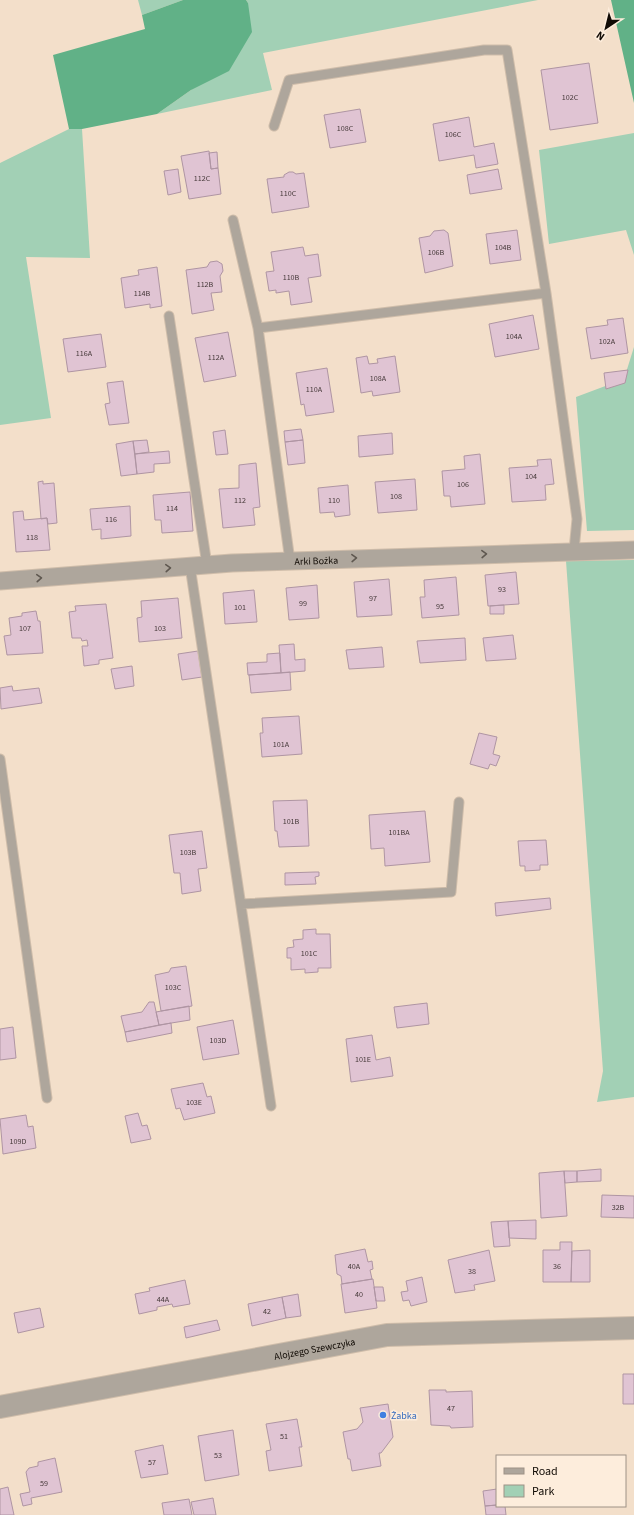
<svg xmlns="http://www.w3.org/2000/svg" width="634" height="1515" font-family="'Source Sans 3',sans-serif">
	<rect width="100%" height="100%" fill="#f3dfca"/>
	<path fill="#a2d0b5" d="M138,0H183L142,15Z
		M246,0H538L263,53L272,90L157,114L191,90L248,3Z
		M69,129H82L90,258L26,257L51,418L0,425V163Z
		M634,133V255L626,230L549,244L539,150Z
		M634,347V530L587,531L576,397L624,379Z
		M634,560V1097L597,1102L603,1071L566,561Z"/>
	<path fill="#61b187" d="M183,0H246L248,3L252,32L229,71L191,90L157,114L82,129H69L53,55L145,29L142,15Z
		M611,0H634V103Z"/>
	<path fill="#e0c4d3" stroke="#af95a3" d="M589,63L598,123L550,130L541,70Z
		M360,109L366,142L330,148L324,115Z
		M469,117L474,147L494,143L498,164L476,168L474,155L439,161L433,124Z
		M209,151L211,169L218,168L221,194L189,199L181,156Z
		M217,152L218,168L211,169L209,153Z
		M178,169L181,192L168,195L164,171Z
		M498,169L502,189L470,194L467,175Z
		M289,172H293L296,174L304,173L309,207L272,213L267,179L284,177V175Z
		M444,230L448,233L453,266L425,273L419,238L430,236L434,231Z
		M517,230L521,260L490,264L486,234Z
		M303,247L305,256L318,254L321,276L308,278L312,302L291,305L289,291L276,293V290L269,291L266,272L274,271L271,252Z
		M217,261L222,264L223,271L220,276L222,292L211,293L214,310L192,314L186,270L207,267L210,262Z
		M157,267L162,306L150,308V304L125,308L121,278L139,275L138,270Z
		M533,315L539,349L495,357L489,324Z
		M623,318L628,353L591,359L586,328L608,325L607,320Z
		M228,332L236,376L204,382L195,338Z
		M101,334L106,367L68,372L63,339Z
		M367,356L369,364L378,363L377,359L395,356L400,392L373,396L372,391L361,393L356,358Z
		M327,368L334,412L306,416L304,404L301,405L296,373Z
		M628,370L625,383L606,389L604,373Z
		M123,381L129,423L109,425L105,404L110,403L107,383Z
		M301,429L303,440L285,442L284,431Z
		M225,430L228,454L216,455L213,432Z
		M392,433L393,454L359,457L358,436Z
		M147,440L149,452L135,454L133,441Z
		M303,440L305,463L288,465L285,442Z
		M133,441L137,474L121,476L116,444Z
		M169,451L170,463L154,464V472L137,474L135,454Z
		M480,454L485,504L451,507L450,496H444L442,471L465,469L464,456Z
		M551,459L554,484L545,485L546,500L512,502L509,468L538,466L537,460Z
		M256,463L260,507L253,508L255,525L223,528L219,489L239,488V465Z
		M415,479L417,510L378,513L375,482Z
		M43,481V484L54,483L57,523L48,524L47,518L41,519L38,482Z
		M348,485L350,515L335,517L334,512L320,513L318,488Z
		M190,492L193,531L162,533L161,520H155L153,495Z
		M130,506L131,536L101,539V529L92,530L90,509Z
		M23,511L24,520L47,518L50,550L16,552L13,512Z
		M516,572L519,604L488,606L485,575Z
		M456,577L459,615L422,618L420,597H425L424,580Z
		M389,579L392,615L357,617L354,582Z
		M317,585L319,618L289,620L286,588Z
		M254,590L257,622L225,624L223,593Z
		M178,598L182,638L139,642L137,618L142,617L141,601Z
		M106,604L113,658L99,660V664L84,666L82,646H88L87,640L82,641L81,638H72L69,612L76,611L75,606Z
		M504,605V614H490V606Z
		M36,611L38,621H40L43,653L7,655L4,636L11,635L9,618L22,616V613Z
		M513,635L516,659L486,661L483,638Z
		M465,638L466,660L420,663L417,641Z
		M294,644L295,660L305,659V671L281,673L279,645Z
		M382,647L384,667L349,669L346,650Z
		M198,651L202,677L182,680L178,654Z
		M280,653L281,673L248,675L247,663L267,662V654Z
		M132,666L134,686L115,689L111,669Z
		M290,672L291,690L251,693L249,675Z
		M12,686L13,691L39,688L42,703L1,709L0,688Z
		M299,716L302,754L262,757L260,733H263L262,718Z
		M479,733L497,737L493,754L500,756L496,766L490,764L488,769L470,764Z
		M307,800L309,846L279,847L277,831H275L273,801Z
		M425,811L430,862L385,866L384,848L371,849L369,815Z
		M202,831L207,868L198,869L201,891L182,894L180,873H174L169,835Z
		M546,840L548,865H540V870L525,871V866H520L518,841Z
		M315,872H319V876L315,877L316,884L285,885V873Z
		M550,898L551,909L496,916L495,903Z
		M316,929V934H330L331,968H318V972L305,973V969L291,970V958H287V948L294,947L293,940L303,939V930Z
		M186,966L192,1006L161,1011L155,975L169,972L171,968Z
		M149,1002H154L159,1025L125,1032L121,1016L142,1012Z
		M427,1003L429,1024L397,1028L394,1007Z
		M189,1006L190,1020L159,1025L156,1012Z
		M233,1020L239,1054L203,1060L197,1027Z
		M171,1023L172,1033L127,1042L125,1032Z
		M13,1027L16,1058L0,1060V1029Z
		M372,1035L376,1060L390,1057L393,1076L351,1082L346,1039Z
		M203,1083L207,1097L211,1096L215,1113L184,1120L180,1108L176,1109L171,1089Z
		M138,1113L142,1126L147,1125L151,1139L131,1143L125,1116Z
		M26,1115L28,1127L33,1126L36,1148L3,1154L0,1119Z
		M601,1169V1181L577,1182V1171Z
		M564,1171H577V1182L565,1183Z
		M564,1171L567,1216L541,1218L539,1173Z
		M602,1195L634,1196V1218L601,1217Z
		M536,1220V1239L509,1238L508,1221Z
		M508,1221L510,1246L494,1247L491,1222Z
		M560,1242H572L571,1282H543V1250H560Z
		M365,1249L368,1262L372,1261L373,1269L370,1270L372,1279L342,1284L341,1276L337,1274L335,1255Z
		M489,1250L495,1281L474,1285L475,1290L455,1293L448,1260Z
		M590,1250V1282H571L572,1251Z
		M422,1277L427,1302L411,1306L409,1300L403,1301L401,1292L408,1291L406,1281Z
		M373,1279L377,1308L345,1313L341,1284Z
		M185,1280L190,1304L173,1307L172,1304L157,1307V1310L139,1314L135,1294L150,1291L149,1288Z
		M374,1287H383L385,1301H376Z
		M298,1294L301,1316L286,1318L282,1297Z
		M282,1297L286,1318L252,1326L248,1304Z
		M40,1308L44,1327L18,1333L14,1313Z
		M217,1320L220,1330L186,1338L184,1327Z
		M623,1374H634V1404H623Z
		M429,1390H446V1392L472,1391L473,1427L451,1428L450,1426L431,1425Z
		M388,1404L393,1437L381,1453H379L381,1466L352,1471L350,1459H348L343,1432L357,1429L363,1422L360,1408Z
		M297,1419L302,1447H299L302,1466L269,1471L266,1451L271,1450L266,1424Z
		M233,1430L239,1475L205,1481L198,1436Z
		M163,1445L168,1474L141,1478L135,1451Z
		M55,1458L62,1492L31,1498L32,1504L23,1506L20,1494L30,1492L26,1472L29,1468L38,1466V1462Z
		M8,1487L14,1515H0V1489Z
		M497,1489V1505L485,1506L483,1491Z
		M213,1498L216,1515H194L191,1502Z
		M189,1499L192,1515H164L162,1503Z
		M497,1505L505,1506L506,1515H486L485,1506Z"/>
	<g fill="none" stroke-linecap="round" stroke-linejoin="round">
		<defs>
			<path id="service" d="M274,126L289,80L484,50H507L546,293L577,519L574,550
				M233,220L258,328L290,561
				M169,316L207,565
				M258,328L546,293
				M190,566L271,1106
				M0,759L47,1098
				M241,904L451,892L459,802"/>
			<g id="minor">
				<path id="s1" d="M0,581L232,563L634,550"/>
			</g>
			<g id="tertiary">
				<path id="s2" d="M0,1407L387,1335L634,1328"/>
			</g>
		</defs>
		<use href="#service" stroke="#cfbdaa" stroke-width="11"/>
		<use href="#minor" stroke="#cfbdaa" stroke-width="19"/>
		<use href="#tertiary" stroke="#cfbdaa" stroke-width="24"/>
		<use href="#service" stroke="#aea69c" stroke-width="9"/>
		<use href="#minor" stroke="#aea69c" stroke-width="17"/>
		<use href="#tertiary" stroke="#aea69c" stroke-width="22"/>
	</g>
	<defs><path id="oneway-chevron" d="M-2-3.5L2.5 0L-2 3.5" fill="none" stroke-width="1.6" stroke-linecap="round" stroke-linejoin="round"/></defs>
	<g stroke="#5f5850">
		<use href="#oneway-chevron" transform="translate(484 554) rotate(-2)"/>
		<use href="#oneway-chevron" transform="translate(354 558) rotate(-2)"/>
		<use href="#oneway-chevron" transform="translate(168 568) rotate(-4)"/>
		<use href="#oneway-chevron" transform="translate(39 578) rotate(-4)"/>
	</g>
	<circle fill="#3f7fe0" stroke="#fdeddc" stroke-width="1.5" cx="383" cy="1415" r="4"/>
	<g text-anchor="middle" stroke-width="3" stroke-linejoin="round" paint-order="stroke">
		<g font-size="8" fill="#443838">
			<text x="570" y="100">102C</text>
			<text x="345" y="131">108C</text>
			<text x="453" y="137">106C</text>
			<text x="202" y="181">112C</text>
			<text x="288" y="196">110C</text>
			<text x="503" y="250">104B</text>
			<text x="436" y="255">106B</text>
			<text x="291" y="280">110B</text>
			<text x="205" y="287">112B</text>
			<text x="142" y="296">114B</text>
			<text x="514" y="339">104A</text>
			<text x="607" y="344">102A</text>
			<text x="84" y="356">116A</text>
			<text x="216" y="360">112A</text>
			<text x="378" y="381">108A</text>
			<text x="314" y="392">110A</text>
			<text x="531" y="479">104</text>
			<text x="463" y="487">106</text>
			<text x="396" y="499">108</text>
			<text x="240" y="503">112</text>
			<text x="334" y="503">110</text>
			<text x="172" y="511">114</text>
			<text x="111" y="522">116</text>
			<text x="32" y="540">118</text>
			<text x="502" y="592">93</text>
			<text x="373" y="601">97</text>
			<text x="303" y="606">99</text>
			<text x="440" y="609">95</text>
			<text x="240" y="610">101</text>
			<text x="25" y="631">107</text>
			<text x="160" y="631">103</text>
			<text x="281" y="747">101A</text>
			<text x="291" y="824">101B</text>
			<text x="399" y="835">101BA</text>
			<text x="188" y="855">103B</text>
			<text x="309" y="956">101C</text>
			<text x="173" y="990">103C</text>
			<text x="218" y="1043">103D</text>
			<text x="363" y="1062">101E</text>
			<text x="194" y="1105">103E</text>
			<text x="18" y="1144">109D</text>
			<text x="618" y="1210">32B</text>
			<text x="354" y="1269">40A</text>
			<text x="557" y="1269">36</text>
			<text x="472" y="1274">38</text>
			<text x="359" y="1297">40</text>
			<text x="163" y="1302">44A</text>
			<text x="267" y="1314">42</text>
			<text x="451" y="1411">47</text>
			<text x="284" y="1439">51</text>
			<text x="218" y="1458">53</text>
			<text x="152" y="1465">57</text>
			<text x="44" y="1486">59</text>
		</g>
		<g font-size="10" fill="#100a04" stroke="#fdeddc">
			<text dy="4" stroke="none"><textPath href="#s1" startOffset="317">Arki Bożka</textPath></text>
			<text dy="4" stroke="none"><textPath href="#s2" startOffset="320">Alojzego Szewczyka</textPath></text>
		</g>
		<g font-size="10" fill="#366cbe" stroke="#fdeddc" text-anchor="start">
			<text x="391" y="1419">Żabka</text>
		</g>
	</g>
	<rect x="496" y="1455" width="130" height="52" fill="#fdeddc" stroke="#9e9286"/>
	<rect x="504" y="1468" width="20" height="6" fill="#aea69c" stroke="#9e9286"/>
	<text x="532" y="1475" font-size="12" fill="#100a04">Road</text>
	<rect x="504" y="1485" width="20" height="12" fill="#a2d0b5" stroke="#9e9286"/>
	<text x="532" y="1495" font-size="12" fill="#100a04">Park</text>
	<g transform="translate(606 28) rotate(215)" stroke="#fdeddc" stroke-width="3" paint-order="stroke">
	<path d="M0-3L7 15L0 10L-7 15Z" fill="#100a04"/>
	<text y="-6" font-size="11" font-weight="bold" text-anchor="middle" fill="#100a04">N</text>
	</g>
</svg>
